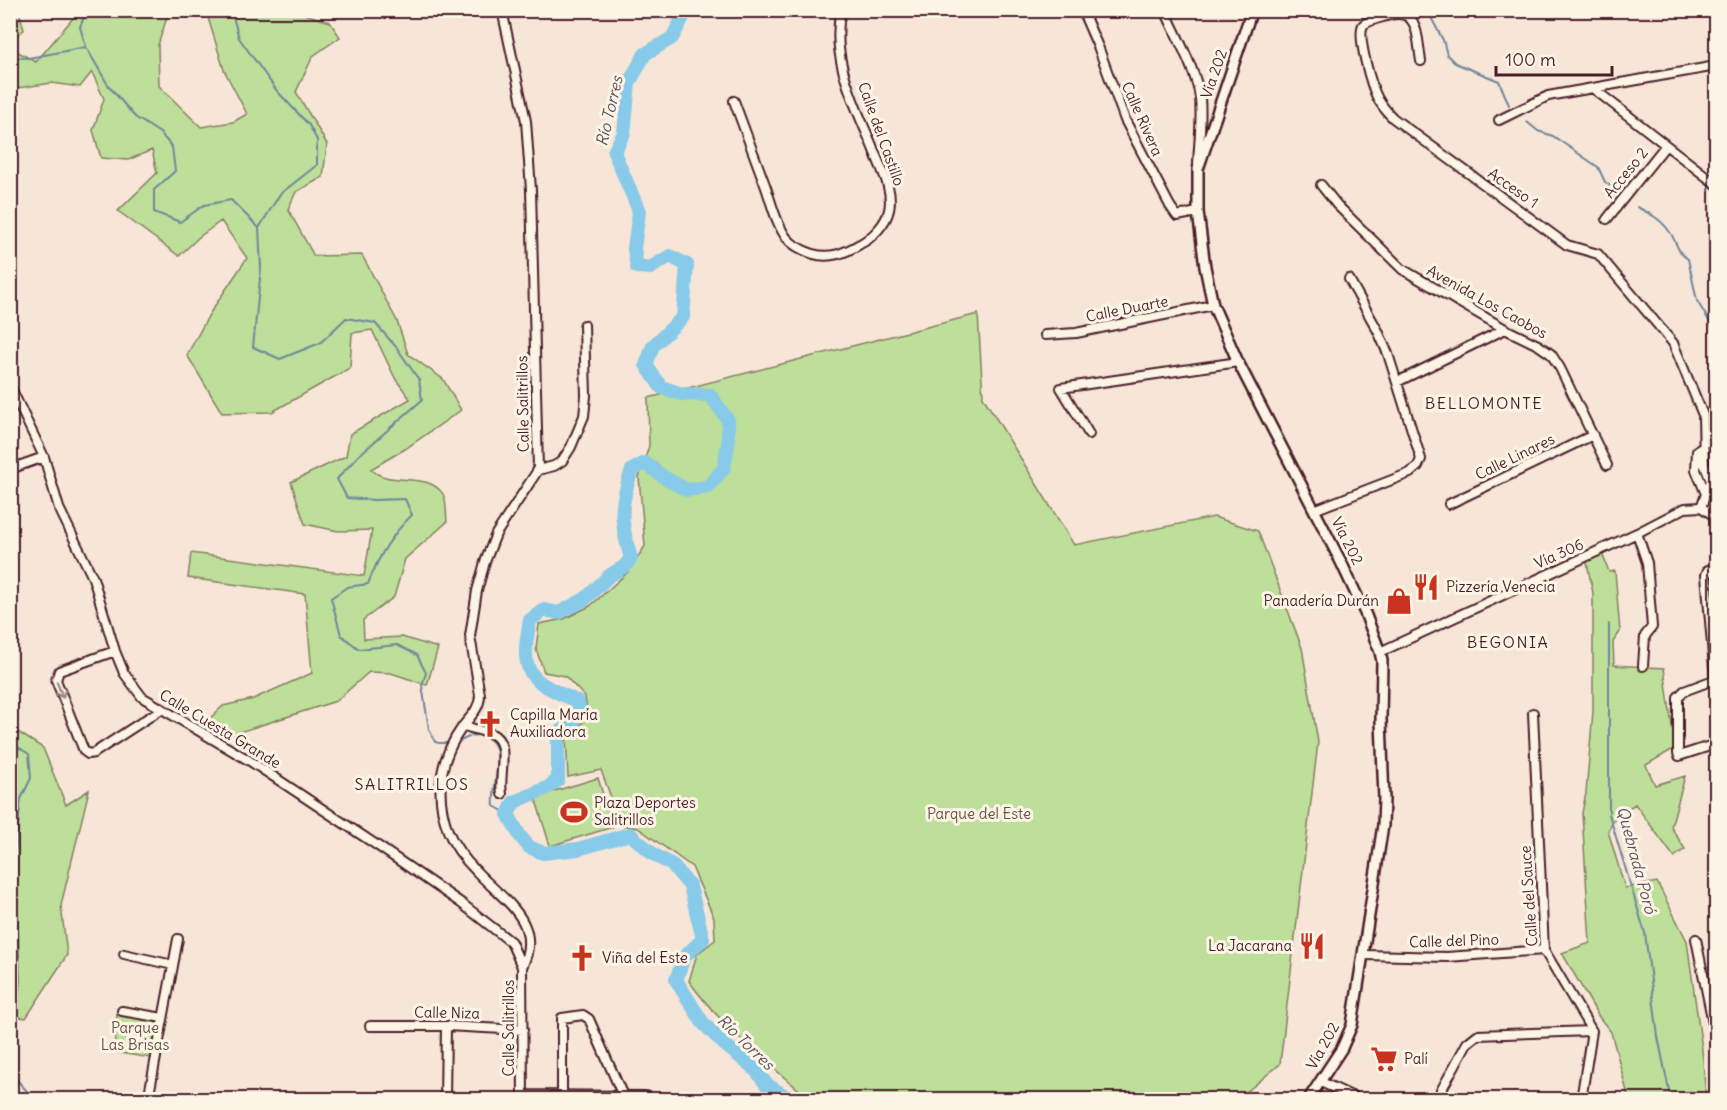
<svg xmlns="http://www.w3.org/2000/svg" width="1727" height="1110" font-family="Delius,sans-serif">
	<rect width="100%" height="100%" fill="#f7e6d7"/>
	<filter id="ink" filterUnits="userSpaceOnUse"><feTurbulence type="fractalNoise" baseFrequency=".0167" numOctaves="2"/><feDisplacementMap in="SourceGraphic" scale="12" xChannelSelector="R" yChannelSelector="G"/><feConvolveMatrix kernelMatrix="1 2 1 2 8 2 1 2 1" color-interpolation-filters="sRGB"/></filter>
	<g filter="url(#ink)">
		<path fill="#bddf99" stroke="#847f62" stroke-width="1.5" d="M11,10L19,11L24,30L11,39Z
			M79,11H169L158,45L159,86L201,127L233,122L247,114L224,70L206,11H295L330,22L340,37L313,56L296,92L327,144L323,177L296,192L288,209L314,256L362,255L397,321L408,354L443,379L461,410L405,449L371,469C389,488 427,470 443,494C447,501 446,514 447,522L405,559L394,597L363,620L364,639L402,637L438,648L427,685L391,673L369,672L336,701L224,737L205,723L223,706L253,699L312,673L305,594L188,578L191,553L364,576L372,530L338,531L305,524L291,482L346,456L350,434L410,399L395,378L372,330L352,333L350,368L272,412L222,413L187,355L210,313L247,258L221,221L199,237L179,256L118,211L157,173L152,150L128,160L101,158L93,130L104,99L92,72L80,87L52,83L11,89V48L36,62Z
			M978,314L983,397L1074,545L1214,517L1258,531L1302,648L1318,742L1280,1064L1238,1099H810C767,1063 721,1026 689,981L697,954L715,940L714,918L692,867L638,828L621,825L601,770L568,777L566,736L588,718L585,697L565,676L544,672L536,649L539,624L564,619L590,606L628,572L645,546L639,477L649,446L648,398Z
			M1602,553L1609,572L1615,571L1620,632L1613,642L1614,665L1664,668L1675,748L1646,765L1655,785L1685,776L1671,827L1685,849L1674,857L1635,804L1616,816L1608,831L1625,888L1657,882L1687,941L1702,1049L1706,1099H1629L1611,1032L1599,1017L1562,953L1590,943L1582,813L1586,793L1593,711V593L1586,558Z
			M10,727L43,748L66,805L89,790L61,905L67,955L26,1018L11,1016L10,787L15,779L11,757Z
			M598,778L613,827L550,846L535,797Z
			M117,1014L158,1021L151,1058L114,1052Z"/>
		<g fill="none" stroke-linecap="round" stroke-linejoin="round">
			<path stroke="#6f869d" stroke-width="2" d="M231,10L239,38L277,91L309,125L317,140V165L280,194L259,228L261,268L253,347L280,359L320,343L346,318L375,323L397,348L419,380L422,400L358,456L337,479L347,498L374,500L405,499L412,515C391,535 378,557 368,584L347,587L331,598L341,635L359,649L397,645L417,655L426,673L422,685L429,729L435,742L439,743H451
				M1427,10L1443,40L1447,55L1455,63L1499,81L1509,105
				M86,47L80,27L87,10
				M10,57L29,58L86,47L108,85L135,117L160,133L172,147L175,171L154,190V212L180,222L204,205L231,200L258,227
				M1527,122L1538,131L1553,136L1598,167L1605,182L1618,192
				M1637,207C1649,213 1661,219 1669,231C1677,241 1676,252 1688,259L1697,301L1716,332
				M1609,624V814L1645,933L1658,1037L1671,1100
				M10,742L29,754L31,778L21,799L15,854L20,983L16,1010V1079L35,1100
				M456,742C465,741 469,734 479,735C511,740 491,782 494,806L508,814"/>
			<path stroke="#88cae9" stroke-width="14" d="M687,10L672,38L645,54L629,83L624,133L614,152L639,211L634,249L637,267L650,268L670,256L687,265L683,317L653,346L646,365L661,387L682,394L710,395L728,420V444L724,468L708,487L687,490L665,478L645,463L632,470C619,506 620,522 631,558L625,566L609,576L585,599L559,613L544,610L530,620C527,638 520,665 536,679C545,688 566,696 578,702L580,713L574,721L558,733V780L547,788L514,802L508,814L520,836L529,847L543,853L578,849L630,834L653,854L672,865L690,886L703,939L684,957L676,980L703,1023L724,1044L755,1069L766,1084L791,1100"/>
			<defs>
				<path id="minor" d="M502,10L526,121L531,190L538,470L496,534L485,562L477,591L470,636L480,695C480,708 471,716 463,726C440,758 434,793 448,831C454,846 465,860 477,872C503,900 544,922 522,967L523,1100
					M1082,10L1099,49L1125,120L1170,206L1177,216L1198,212
					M1165,10C1176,35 1197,73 1200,98C1202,120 1199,142 1198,164
					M1421,61C1417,39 1420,8 1390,15C1381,18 1371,19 1363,25C1357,37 1371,86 1378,99C1382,106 1387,112 1393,118L1567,245L1598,254L1673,343L1703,415L1704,464L1711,481
					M1594,89L1716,184
					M734,101C744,128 754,155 764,182C771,200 775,222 786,237C792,245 804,251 813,254C830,259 845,253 860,244C872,238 886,224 889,210C893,192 884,174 877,158C859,111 829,62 841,10
					M1499,120L1548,96L1716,66
					M1321,185L1337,205L1402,269L1505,329L1538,345L1551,354L1560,368L1607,465
					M1607,219L1666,145
					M1045,335L1076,333L1213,305
					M1397,382L1505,329
					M10,386L44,457L59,508L93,578L115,651L124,673L142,697L250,761L378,846L461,903L511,942L522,967
					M1089,434L1061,388L1238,362
					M1703,447L1697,451L1696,470L1706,494
					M10,469L44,457
					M538,470L554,466L562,461L571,447L584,416L586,396L584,325
					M1449,504L1593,435
					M1701,507L1711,481L1716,479
					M1314,510L1410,473L1418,466L1421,459L1388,354L1378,331L1349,279
					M1637,533L1647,563L1652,627L1645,636L1643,666
					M115,651L59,671L56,680L84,751L88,754L94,753L160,710
					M1380,652L1637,533L1685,508L1701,507L1716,517
					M1715,679L1706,575L1708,570H1711L1716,573
					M1716,679L1684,691L1678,697V753L1679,756L1716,744
					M1533,713L1544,950L1592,1031L1581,1100
					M464,726C473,729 483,731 492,734C511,743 498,776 502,794
					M1696,939L1716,1038
					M124,954L173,965
					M1364,955L1447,957L1544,950
					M122,1011L163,1018
					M370,1026H446L523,1030
					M1321,1082L1360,1100
					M523,1095L645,1096
					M562,1096V1018L583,1015L589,1019L623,1096
					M148,1100L178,939
					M445,1100L446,1026
					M1436,1100L1467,1043L1477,1035L1592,1031"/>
				<path id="major" d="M1252,10L1198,169V212L1205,267L1213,305L1238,362L1341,562L1365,613L1380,652L1382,661L1381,720L1384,799L1383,825L1352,1025L1342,1048L1308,1100"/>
			</defs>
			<use href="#minor" stroke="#4a1f2b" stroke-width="12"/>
			<use href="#major" stroke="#4a1f2b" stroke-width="14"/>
			<use href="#minor" stroke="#fcf5e5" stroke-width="8"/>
			<use href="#major" stroke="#fcf5e5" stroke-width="9"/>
		</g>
		<defs><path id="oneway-shaft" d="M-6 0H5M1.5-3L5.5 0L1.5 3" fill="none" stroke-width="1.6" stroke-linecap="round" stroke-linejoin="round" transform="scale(1.5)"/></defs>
		<use stroke="#a38a88" href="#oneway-shaft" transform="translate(60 690) rotate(69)"/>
	</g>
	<defs>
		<symbol id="restaurant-bare" viewBox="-9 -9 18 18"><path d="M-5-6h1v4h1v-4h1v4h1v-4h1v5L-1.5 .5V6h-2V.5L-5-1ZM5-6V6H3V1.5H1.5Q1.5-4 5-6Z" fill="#c8321e" stroke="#fcf5e5" stroke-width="2.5" paint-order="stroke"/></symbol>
		<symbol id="shop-bare" viewBox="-9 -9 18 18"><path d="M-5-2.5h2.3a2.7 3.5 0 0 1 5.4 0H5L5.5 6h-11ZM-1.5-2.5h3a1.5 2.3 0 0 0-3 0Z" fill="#c8321e" stroke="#fcf5e5" stroke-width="2.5" paint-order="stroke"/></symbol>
		<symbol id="church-bare" viewBox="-9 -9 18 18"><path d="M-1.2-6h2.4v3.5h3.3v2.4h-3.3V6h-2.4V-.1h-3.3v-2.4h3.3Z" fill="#c8321e" stroke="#fcf5e5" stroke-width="2.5" paint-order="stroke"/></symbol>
		<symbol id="stadium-bare" viewBox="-9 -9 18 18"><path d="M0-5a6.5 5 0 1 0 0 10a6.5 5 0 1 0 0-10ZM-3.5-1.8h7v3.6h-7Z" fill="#c8321e" stroke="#fcf5e5" stroke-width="2.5" paint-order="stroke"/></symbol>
		<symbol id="supermarket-bare" viewBox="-9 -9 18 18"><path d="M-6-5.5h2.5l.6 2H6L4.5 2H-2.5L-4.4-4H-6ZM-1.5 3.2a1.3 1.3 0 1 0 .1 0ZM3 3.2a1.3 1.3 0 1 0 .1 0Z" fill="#c8321e" stroke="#fcf5e5" stroke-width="2.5" paint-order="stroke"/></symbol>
	</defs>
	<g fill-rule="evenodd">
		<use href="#restaurant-bare" x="1407" y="568" width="38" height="38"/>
		<use href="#shop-bare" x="1380" y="582" width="38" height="38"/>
		<use href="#church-bare" x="471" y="705" width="38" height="38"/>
		<use href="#stadium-bare" x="555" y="793" width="38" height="38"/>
		<use href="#restaurant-bare" x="1293" y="927" width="38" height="38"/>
		<use href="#church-bare" x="563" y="939" width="38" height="38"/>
		<use href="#supermarket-bare" x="1365" y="1040" width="38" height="38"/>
	</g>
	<g text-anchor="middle" stroke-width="6" stroke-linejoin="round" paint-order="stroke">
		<g font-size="15" fill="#4a1f2b" stroke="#fcf5e5">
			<text transform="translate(1214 74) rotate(-71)" y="5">Vía 202</text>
			<text transform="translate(1142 119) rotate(66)" y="5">Calle Rivera</text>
			<text transform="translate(881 134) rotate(70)" y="5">Calle del Castillo</text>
			<text transform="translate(1626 173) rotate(-51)" y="5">Acceso 2</text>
			<text transform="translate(1513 188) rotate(35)" y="5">Acceso 1</text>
			<text transform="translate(1487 302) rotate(29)" y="5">Avenida Los Caobos</text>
			<text transform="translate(1127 309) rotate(-11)" y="5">Calle Duarte</text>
			<text transform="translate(523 404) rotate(-91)" y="5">Calle Salitrillos</text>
			<text transform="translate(1515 457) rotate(-26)" y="5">Calle Linares</text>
			<text transform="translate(1347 541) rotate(63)" y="5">Vía 202</text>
			<text transform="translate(1559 554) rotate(-24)" y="5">Vía 306</text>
			<text transform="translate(220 729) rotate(31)" y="5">Calle Cuesta Grande</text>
			<text transform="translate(1529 896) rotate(-94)" y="5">Calle del Sauce</text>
			<text transform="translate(1454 941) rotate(-2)" y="5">Calle del Pino</text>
			<text transform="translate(447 1013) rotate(1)" y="5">Calle Niza</text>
			<text transform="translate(509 1028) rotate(-90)" y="5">Calle Salitrillos</text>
			<text transform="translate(1323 1046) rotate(-61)" y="5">Vía 202</text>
		</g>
		<g font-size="15" fill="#4a1f2b" stroke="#fcf5e5" text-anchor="start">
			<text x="1446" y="592">Pizzería Venecia</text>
			<text x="1379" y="606" text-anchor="end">Panadería Durán</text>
			<text x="510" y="720">Capilla María<tspan x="510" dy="17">Auxiliadora</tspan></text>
			<text x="594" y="808">Plaza Deportes<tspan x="594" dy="17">Salitrillos</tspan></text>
			<text x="1292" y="951" text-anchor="end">La Jacarana</text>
			<text x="602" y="963">Viña del Este</text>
			<text x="1404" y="1064">Palí</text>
		</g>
		<g font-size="15" fill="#674f46" stroke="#fcf5e5">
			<text x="979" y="819">Parque del Este</text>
			<text x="135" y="1033">Parque<tspan x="135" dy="17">Las Brisas</tspan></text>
		</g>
		<g font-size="16" font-style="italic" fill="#5d5264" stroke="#fcf5e5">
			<text transform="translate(609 111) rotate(-77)" y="6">Río Torres</text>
			<text transform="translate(1637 860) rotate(75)" y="6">Quebrada Poró</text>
			<text transform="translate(746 1042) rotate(44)" y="6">Río Torres</text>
		</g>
		<g font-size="16" letter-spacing="1.5" fill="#4a1f2b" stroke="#fcf5e5">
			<text x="1484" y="409">BELLOMONTE</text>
			<text x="1508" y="648">BEGONIA</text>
			<text x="412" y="790">SALITRILLOS</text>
		</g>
	</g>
	<rect width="1727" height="1110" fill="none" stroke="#fcf5e5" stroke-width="36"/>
	<rect x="18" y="18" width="1691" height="1074" fill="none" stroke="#4a1f2b" stroke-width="2" filter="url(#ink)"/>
	<path d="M1496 66v9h116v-9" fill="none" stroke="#4a1f2b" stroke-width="3"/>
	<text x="1505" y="66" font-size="18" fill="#4a1f2b" stroke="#fcf5e5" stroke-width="4.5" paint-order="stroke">100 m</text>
</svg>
